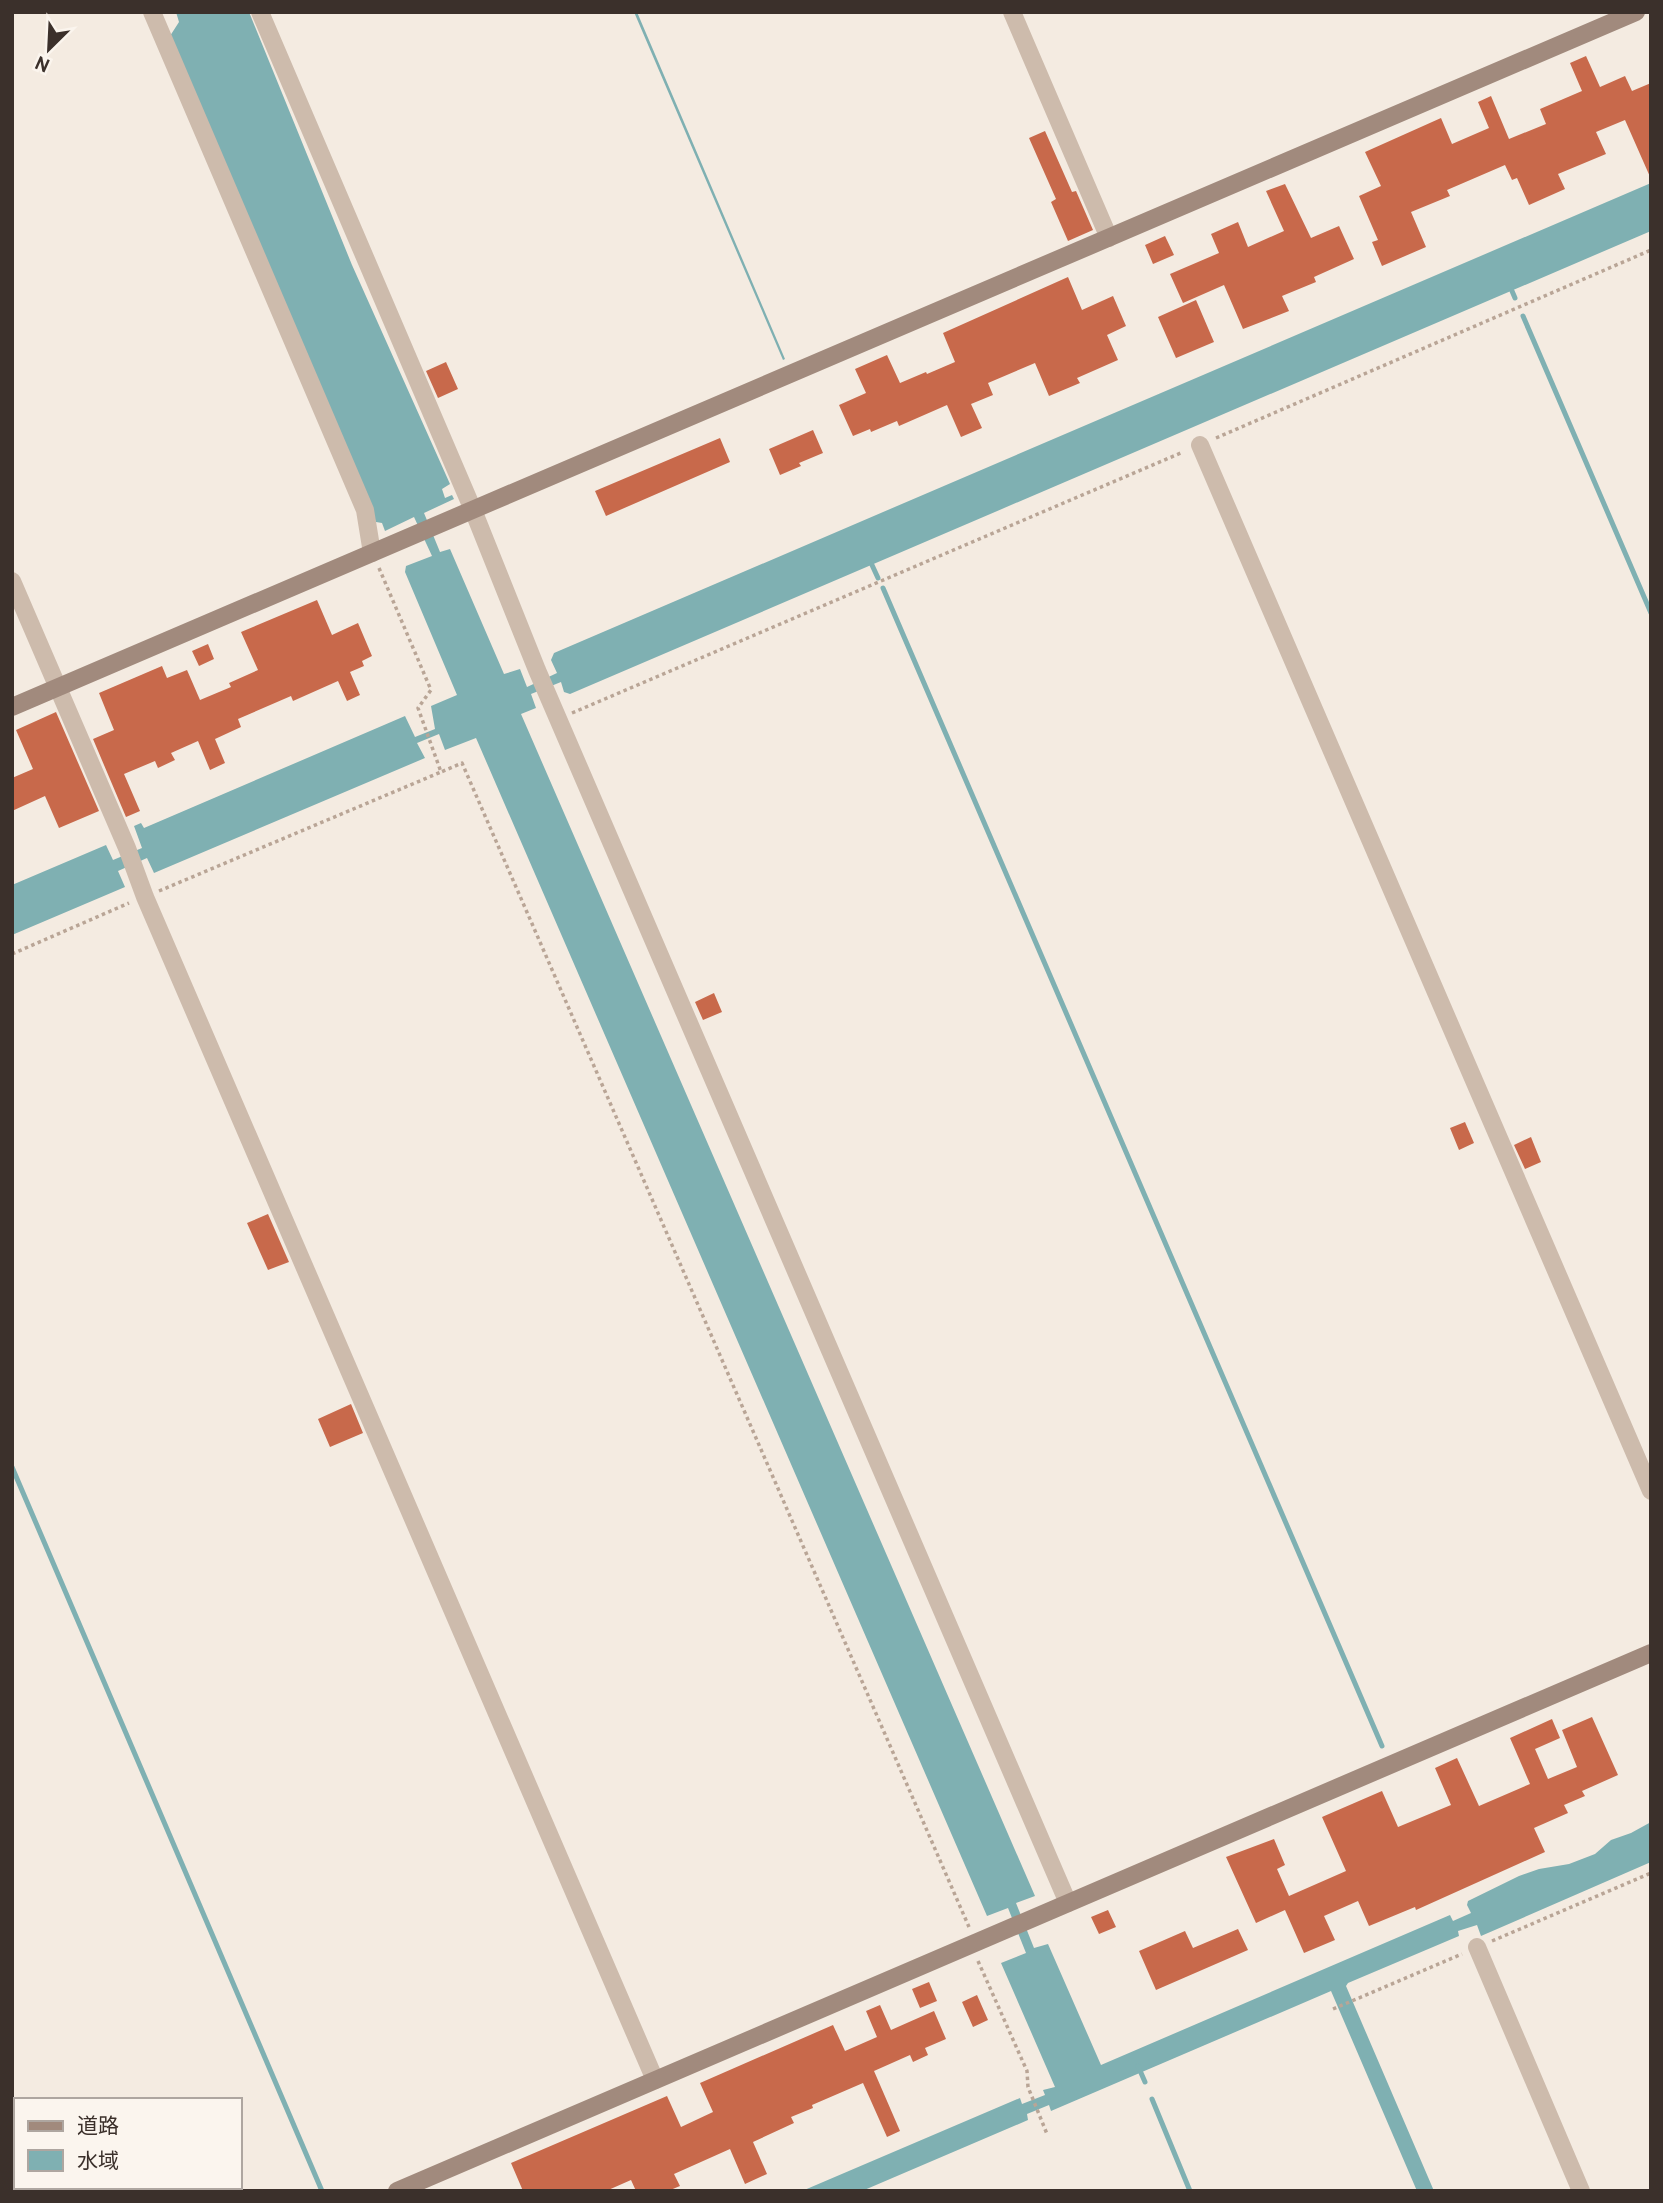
<svg xmlns="http://www.w3.org/2000/svg" width="1663" height="2203" font-family="Overpass,'Noto Sans JP',sans-serif">
	<rect width="100%" height="100%" fill="#f4ebe1"/>
	<path fill="#7fb0b2" d="M176,12H249L352,265L450,484L442,489L445,498L452,495L454,499L424,513L440,552L450,549L504,674L520,669L527,687L557,673L551,660L554,653L1651,183V231L570,694L564,692L561,682L531,694L536,708L521,714L1035,1896L1016,1903L1034,1948L1048,1944L1101,2065L1450,1915L1453,1921L1471,1913L1467,1905L1468,1901L1519,1876L1539,1869L1569,1864L1595,1854L1611,1840L1631,1833L1651,1822V1862L1481,1936L1477,1925L1458,1931L1459,1936L1348,1983L1346,1986L1434,2191H1417L1331,1991L1051,2111L1049,2105L1027,2114L1028,2120L862,2191H802L1020,2098L1022,2104L1045,2095L1043,2090L1055,2087L1001,1963L1026,1953L1008,1908L987,1916L476,738L445,750L439,734L417,743L425,758L154,873L147,858L118,871L125,887L12,935V885L106,845L113,860L142,848L134,826L141,823L144,828L405,716L415,737L435,729L431,706L457,695L405,572L406,566L432,556L414,517L385,531L382,523L376,522L170,36L179,22Z
		M634,12H637L785,359L783,360Z"/>
	<g fill="none" stroke-linecap="round" stroke-linejoin="round">
		<path stroke="#7fb0b2" stroke-width="5" d="M1512,291L1515,298
			M1523,316L1651,613
			M872,565L878,578
			M883,588L1382,1746
			M12,1467L322,2191
			M1138,2066L1145,2082
			M1152,2099L1190,2191"/>
	</g>
	<path fill="#c8694b" d="M1586,56L1600,87L1625,76L1632,91L1651,83V179L1625,120L1596,132L1606,154L1558,174L1565,189L1529,205L1517,178L1512,180L1505,165L1447,190L1450,196L1411,212L1426,247L1382,266L1372,242L1378,240L1359,196L1381,186L1365,152L1441,118L1452,144L1489,128L1478,102L1491,96L1509,139L1546,124L1540,109L1582,91L1570,63Z
		M1045,131L1072,192L1076,191L1093,230L1068,241L1051,202L1056,199L1029,138Z
		M1285,184L1311,238L1339,226L1354,259L1314,277L1316,282L1282,296L1289,311L1243,329L1224,285L1183,303L1170,274L1219,253L1211,234L1238,222L1248,247L1284,231L1266,191Z
		M1165,236L1174,255L1153,264L1145,245Z
		M1068,277L1082,310L1113,296L1126,326L1107,335L1118,360L1077,378L1080,383L1049,396L1035,363L988,383L993,395L971,404L982,428L961,437L947,405L899,426L897,421L871,432L870,429L853,436L839,405L866,393L855,369L887,355L900,383L926,372L927,374L955,362L943,333Z
		M1196,300L1214,342L1176,358L1158,317Z
		M446,362L458,389L438,398L426,371Z
		M813,430L823,453L799,463L801,466L780,475L769,449Z
		M720,438L730,462L606,516L595,491Z
		M317,600L332,635L358,623L372,656L362,661L364,666L350,672L360,695L347,701L338,681L293,701L291,696L238,719L241,727L215,739L225,763L210,770L198,741L171,753L175,760L158,768L155,761L124,774L140,811L126,817L93,739L114,730L99,693L162,666L167,678L187,670L200,700L231,687L229,683L258,670L241,632Z
		M208,644L214,659L199,666L192,651Z
		M56,712L99,811L59,828L45,796L12,811V778L33,769L16,730Z
		M714,993L722,1012L703,1020L695,1002Z
		M1465,1122L1474,1143L1459,1150L1450,1128Z
		M1531,1137L1541,1162L1525,1169L1514,1145Z
		M268,1214L289,1262L268,1270L247,1223Z
		M351,1404L363,1433L330,1447L318,1419Z
		M1592,1717L1618,1775L1582,1791L1585,1796L1564,1805L1568,1813L1534,1828L1545,1852L1416,1910L1415,1907L1369,1926L1358,1901L1324,1916L1335,1940L1304,1953L1285,1910L1256,1923L1226,1857L1274,1839L1285,1865L1277,1869L1289,1896L1346,1871L1322,1817L1382,1791L1398,1827L1451,1805L1435,1768L1457,1758L1479,1806L1530,1784L1510,1738L1552,1719L1560,1738L1535,1749L1548,1779L1577,1767L1562,1730Z
		M1108,1910L1116,1927L1099,1934L1091,1917Z
		M1238,1929L1248,1950L1156,1990L1139,1951L1185,1931L1193,1948Z
		M929,1982L937,2001L920,2008L912,1989Z
		M977,1995L988,2020L973,2027L962,2002Z
		M880,2005L891,2030L934,2011L946,2039L925,2048L928,2055L913,2062L910,2055L874,2071L900,2131L887,2137L863,2083L812,2105L813,2108L791,2117L794,2123L753,2142L767,2174L745,2184L730,2149L674,2174L680,2186L668,2191H636L631,2180L606,2191H523L511,2163L667,2096L681,2127L713,2112L700,2083L833,2025L845,2051L877,2037L866,2011Z"/>
	<g fill="none" stroke-linecap="round" stroke-linejoin="round">
		<path stroke="#b9a596" stroke-width="3.5" stroke-dasharray="3.5 3.5" stroke-linecap="butt" d="M1216,438L1651,250
			M379,568L431,690L418,708L441,772L462,763L969,1927
			M572,713L1183,452
			M159,891L441,772
			M12,954L129,903
			M1492,1941L1651,1873
			M978,1961L1027,2071L1028,2087L1047,2134
			M1333,2009L1462,1954"/>
		<path stroke="#cdbbac" stroke-width="18" d="M152,12L365,510L372,553
			M260,12L473,510L537,670L1068,1903
			M1012,12L1109,238
			M1200,445L1651,1491
			M12,581L127,848L145,897L655,2080
			M1477,1947L1581,2191"/>
		<path stroke="#a18a7d" stroke-width="18" d="M12,707L1636,12
			M397,2191L1651,1653"/>
	</g>
	<rect width="1663" height="2203" fill="none" stroke="#3b302b" stroke-width="28"/>
	<rect x="14" y="2098" width="228" height="91" fill="#fbf5ee" stroke="#aea6a0" stroke-width="2"/>
	<rect x="28" y="2121" width="35" height="10" fill="#a18a7d" stroke="#aea6a0" stroke-width="2"/>
	<text x="77" y="2133" font-size="21" fill="#3b302b">道路</text>
	<rect x="28" y="2150" width="35" height="21" fill="#7fb0b2" stroke="#aea6a0" stroke-width="2"/>
	<text x="77" y="2168" font-size="21" fill="#3b302b">水域</text>
	<g transform="translate(49 49) rotate(204)" stroke="#fbf5ee" stroke-width="5" paint-order="stroke">
	<path d="M0-5L12 26L0 18L-12 26Z" fill="#3b302b"/>
	<text y="-10" font-size="19" font-weight="bold" text-anchor="middle" fill="#3b302b">N</text>
	</g>
</svg>
